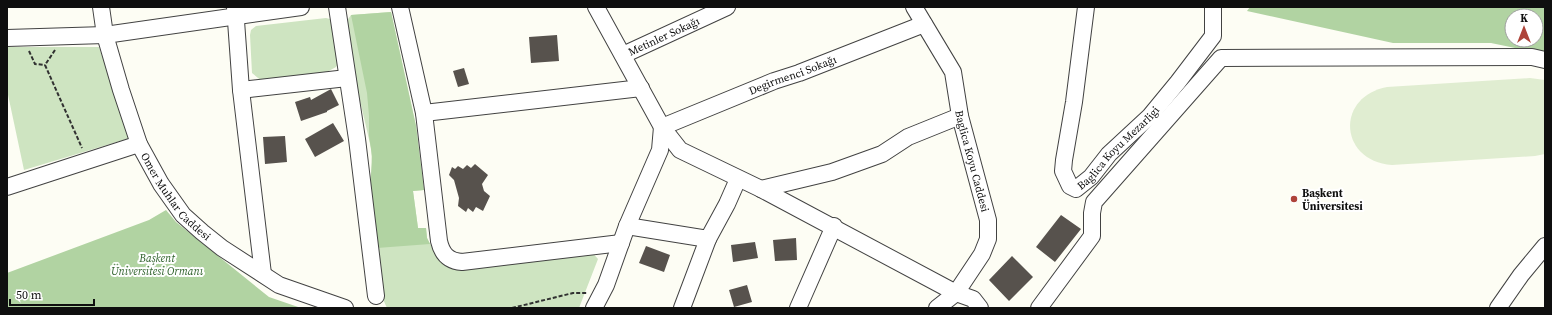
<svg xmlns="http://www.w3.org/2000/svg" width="1552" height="315" font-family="'Source Serif 4',serif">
	<rect width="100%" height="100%" fill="#fdfdf4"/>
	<path fill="#cee4c1" d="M391,12L416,126L424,190L413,191L418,228H426L427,238L438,258L590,250L598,259L579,308H387L381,295L371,148L355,79L346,22L351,15Z
		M326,18L330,19L334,24L339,62L336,67L325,73L263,82L252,73L250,35L251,30L256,26Z
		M8,47H99L130,138L24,170L7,90V48Z"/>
	<path fill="#b1d3a2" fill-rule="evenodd" d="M1250,7H1545V54L1491,43H1393L1247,11ZM1512,16H1536V40H1512Z
		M391,12L416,126L424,190L413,191L418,228H426L427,238L430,244L377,248L370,191L372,156L369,136V116L367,93L351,15Z
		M166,210L176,222L269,297L301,308H7V273L149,220Z"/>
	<path fill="#e0edd1" d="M1530,78L1545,80V154L1535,156L1392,165C1339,161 1335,97 1387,87Z"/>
	<path fill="#57524d" d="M557,35L559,61L531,63L529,37Z
		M464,68L469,84L458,87L453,71Z
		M331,89L339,105L327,111V112L301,121L295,102L310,97L311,100Z
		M333,123L344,141L315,157L305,139Z
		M285,136L287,162L265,164L263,137Z
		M475,164L488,175L482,184L484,191L490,196L483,211L476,207L473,212L468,208L466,212L458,206L459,198L454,180L449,175L452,167L455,169L458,166L463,169L467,165L471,168Z
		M1061,215L1081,229L1055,262L1036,247Z
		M796,238L797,260L775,261L773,240Z
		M755,242L758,258L733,262L731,245Z
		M646,246L670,255L664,272L639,263Z
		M1012,256L1033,277L1009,301L989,280Z
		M747,285L752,302L734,307L729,290Z"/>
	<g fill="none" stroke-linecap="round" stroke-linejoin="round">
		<defs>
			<g id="minor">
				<path id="s1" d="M101,7L105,35L121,90L139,144L161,184L183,215L202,232L222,248L279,285L345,308"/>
				<path d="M235,7L241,90L263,274"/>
				<path d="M337,7L357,139L376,296"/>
				<path d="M400,7L424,113L439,241C442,254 448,261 462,262L621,243"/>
				<path d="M596,7L662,127L680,150L761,189L956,293L973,299L980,308"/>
				<path id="s2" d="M914,7L953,72L960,116L988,220V239L982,254L956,293L937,308"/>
				<path id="s3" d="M1086,7L1074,102L1064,160L1063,171L1070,186L1076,189L1091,177L1109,154L1150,116L1178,82L1213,36V7"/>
				<path d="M7,38L105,35L301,7"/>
				<path id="s4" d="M623,55L727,7"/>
				<path d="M241,90L347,78"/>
				<path d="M424,113L641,88"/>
				<path d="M7,187L139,144"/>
				<path d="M761,189L832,172L882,154L908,137L960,116"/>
				<path d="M627,226L708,239L727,204L738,179"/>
				<path id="s5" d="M594,308L606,285L627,226L660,150L662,127L774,81L799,73L924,24"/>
				<path d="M682,308L708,239"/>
				<path d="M798,308L834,226"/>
				<path d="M1039,308L1092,236V213L1094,202L1221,58L1532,57L1545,60"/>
				<path d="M1498,308L1521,275L1545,246"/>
			</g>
		</defs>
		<use href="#minor" stroke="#424242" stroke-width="18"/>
		<path stroke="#313131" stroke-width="2" stroke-dasharray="4 2" stroke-linecap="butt" d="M55,50L45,65L82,148
			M29,51L35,64L45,65
			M512,308L573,293H587"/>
		<use href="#minor" stroke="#fff" stroke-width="16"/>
	</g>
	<circle fill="#ae4339" stroke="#fff" stroke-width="1.5" cx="1294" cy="199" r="4"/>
	<g text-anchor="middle" stroke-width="4" stroke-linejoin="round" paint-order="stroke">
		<g font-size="11" fill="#0f0f0f" stroke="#fff">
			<text dy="4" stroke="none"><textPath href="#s4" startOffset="45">Metinler Sokağı</textPath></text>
			<text dy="4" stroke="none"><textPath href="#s5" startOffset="335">Degirmenci Sokağı</textPath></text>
			<text dy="4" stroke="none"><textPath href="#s3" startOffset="248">Baglica Koyu Mezarligi</textPath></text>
			<text dy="4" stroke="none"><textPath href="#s2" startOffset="167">Baglica Koyu Caddesi</textPath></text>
			<text dy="4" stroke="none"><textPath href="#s1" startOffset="207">Omer Muhlar Caddesi</textPath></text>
		</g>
		<g font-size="11" font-weight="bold" fill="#0f0f0f" stroke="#fff" text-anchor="start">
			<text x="1302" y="197">Başkent<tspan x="1302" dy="13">Üniversitesi</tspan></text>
		</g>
		<g font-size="11" font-style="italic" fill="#2c5f28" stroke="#fff">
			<text x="157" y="262">Başkent<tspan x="157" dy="13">Üniversitesi Ormanı</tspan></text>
		</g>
	</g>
	<rect width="1552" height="315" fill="none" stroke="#0f0f0f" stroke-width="16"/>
	<g transform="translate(1524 28)"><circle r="19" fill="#ffffff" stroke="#9f9f9f"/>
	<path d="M0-3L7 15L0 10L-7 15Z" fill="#ae4339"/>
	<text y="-6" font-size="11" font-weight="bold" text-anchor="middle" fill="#0f0f0f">K</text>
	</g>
	<path d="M10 299v6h84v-6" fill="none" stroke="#0f0f0f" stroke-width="2"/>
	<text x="16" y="299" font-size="12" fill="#0f0f0f" stroke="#ffffff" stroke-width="3" paint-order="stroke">50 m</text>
</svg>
